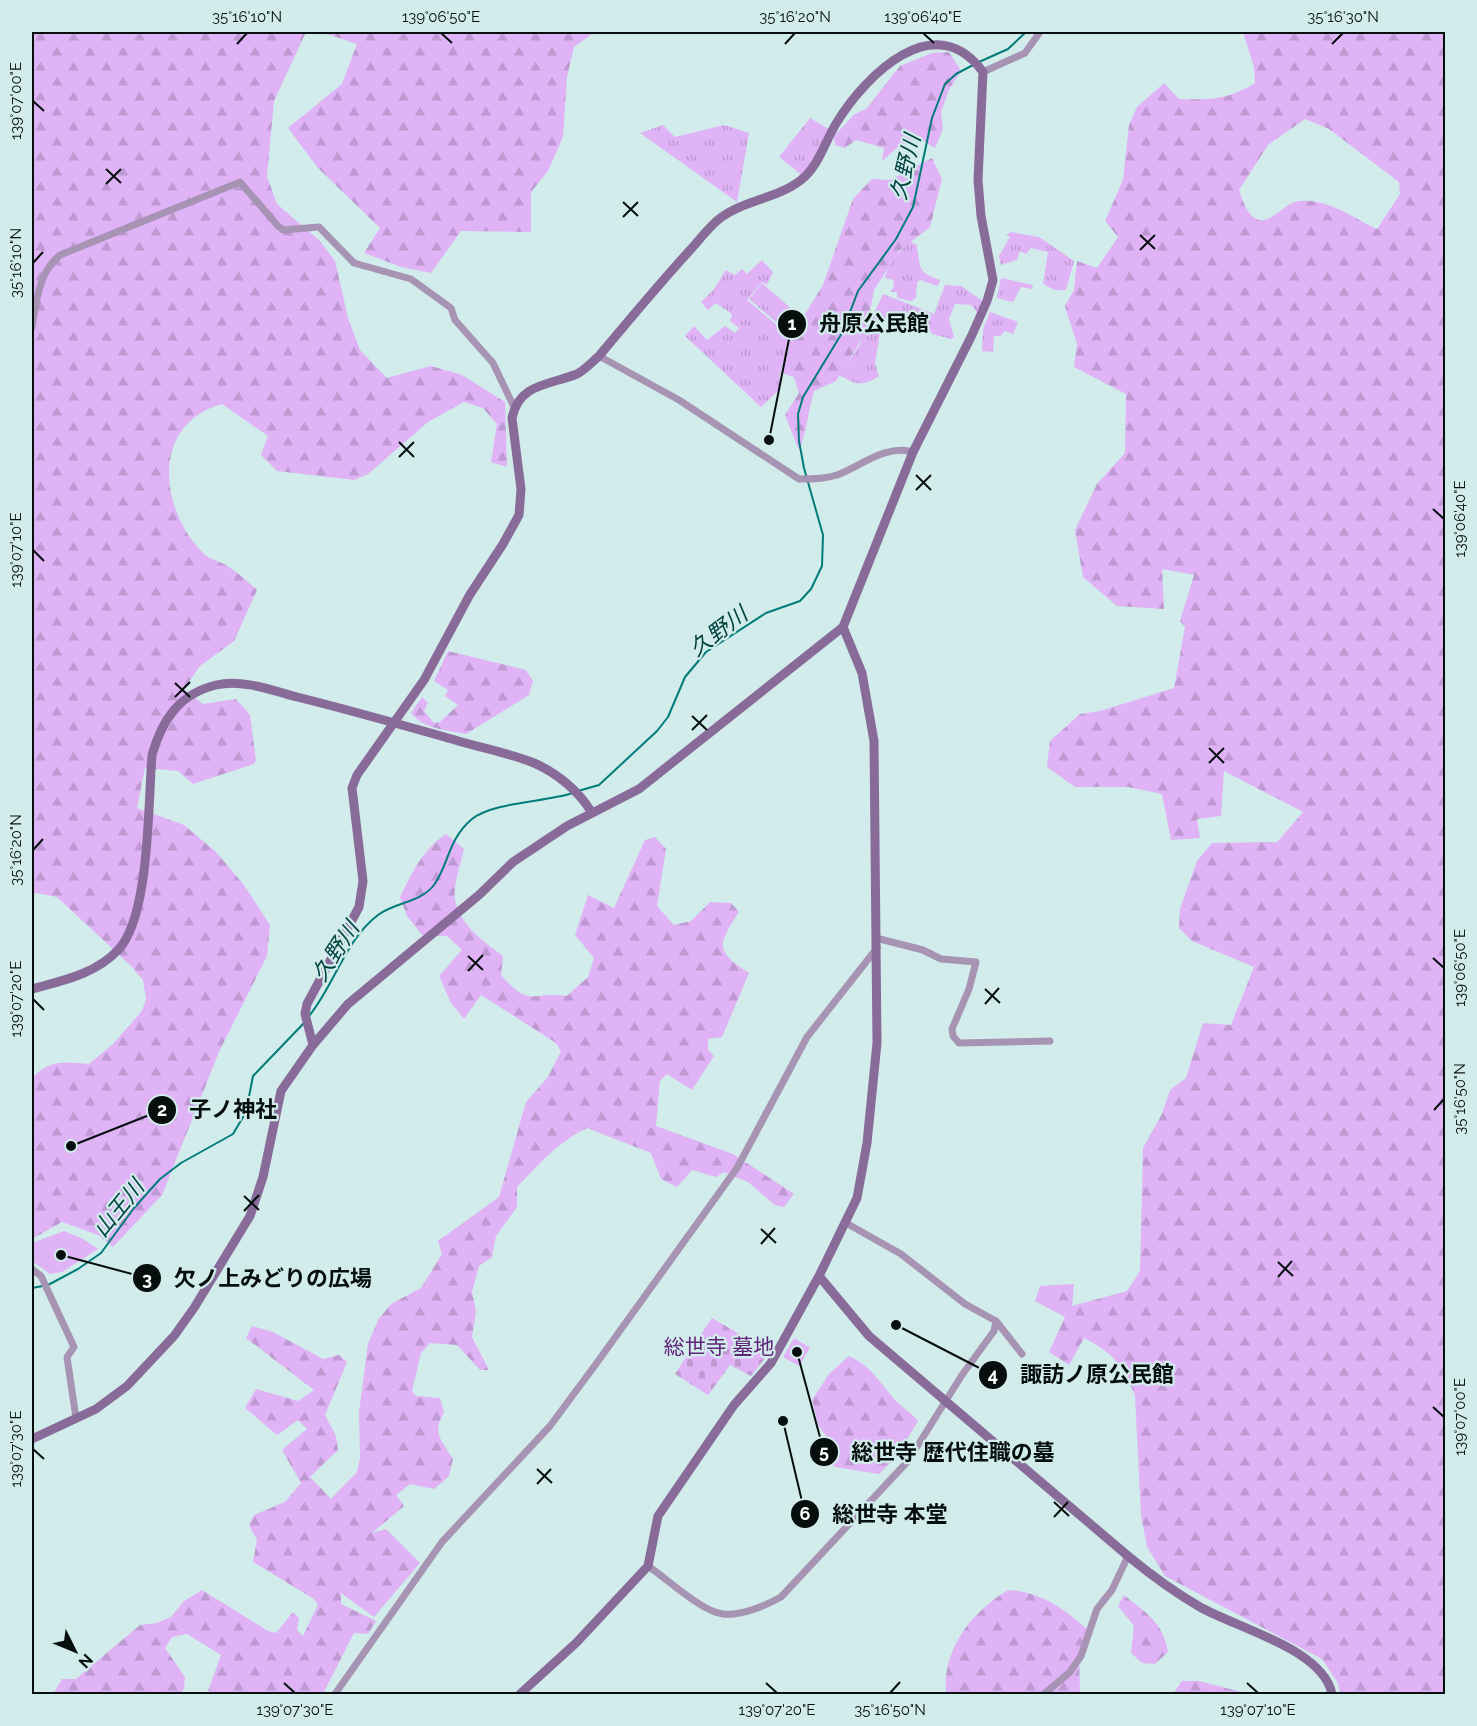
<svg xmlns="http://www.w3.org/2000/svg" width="1477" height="1726" font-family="Raleway,'Noto Sans JP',sans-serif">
	<defs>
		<pattern id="grass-tufts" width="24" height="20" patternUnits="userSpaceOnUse" patternTransform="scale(1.5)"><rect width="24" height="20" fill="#dfb3f6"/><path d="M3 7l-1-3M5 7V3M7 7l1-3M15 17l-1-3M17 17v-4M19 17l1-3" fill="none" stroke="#be99d2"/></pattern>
		<pattern id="forest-firs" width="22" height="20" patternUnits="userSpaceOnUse" patternTransform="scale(1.5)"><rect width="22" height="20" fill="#dfb3f6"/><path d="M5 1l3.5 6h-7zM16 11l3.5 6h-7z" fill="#be99d2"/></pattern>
		<pattern id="cemetery-stones" width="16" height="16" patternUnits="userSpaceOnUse" patternTransform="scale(1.5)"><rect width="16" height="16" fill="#dfb3f6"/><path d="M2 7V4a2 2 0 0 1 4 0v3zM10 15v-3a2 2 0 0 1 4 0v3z" fill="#be99d2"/></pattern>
	</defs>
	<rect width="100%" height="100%" fill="#d1ecea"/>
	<path fill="url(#grass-tufts)" d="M810,118L830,130L803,176L779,157Z
		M663,125L675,137L724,125L749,133L737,202L640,133Z
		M1011,232L1039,237L1074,261L1066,290H1055L1043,284L1048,252L1031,248L1026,254L1020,251L1017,260L1001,265L999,256L1010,237L1006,235Z
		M910,242L916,244C922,266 914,271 940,280L938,286L920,280L917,282L916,298L911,301L897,298V292H890L894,287L893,280L885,278C888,263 899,251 910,242Z
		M762,260L773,272L767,285L762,282L747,300L785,332L792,335L780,374V389L761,407L685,336L694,326L707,340L725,326L735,333L739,328L730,321L732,314L716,303L708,310L701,302L714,289L726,270L735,275L742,269L747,274Z
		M1001,278L1033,285L1032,289L1021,287L1013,302L997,298Z
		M762,283L801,317L788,332L749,299Z
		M945,285L961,286L984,302L977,312L971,305L955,304L949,319L954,337L951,339L932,334L926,323L921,329L886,319L882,321L875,363L879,376C862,387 857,385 839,375L859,346L883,294L934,314Z
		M990,312L1018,322L1013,334L1005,331L1000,336H994L993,352L982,351L983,329Z"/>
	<path fill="url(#forest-firs)" fill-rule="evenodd" d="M32,32H306L274,101L267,176L277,204L320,241L335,261L348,318L360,350L387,378L431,366L462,375L505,402L507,467L491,462L497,424L483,408L464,402L428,422L368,474L354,480L277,471L261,455L268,436L222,404C150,424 159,510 204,554C209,559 218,561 224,564C236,571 247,581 257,590L234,641L200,666L184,689L203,704L236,699L250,715L256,760L254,764L193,784L178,771L145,768L137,808L184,825L216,852L244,885L270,925L267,956L219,1052L162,1195L113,1247L98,1235L62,1222L32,1239V1079C48,1059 65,1062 89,1064L112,1045L142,1011L146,999L143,980L130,965L57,897L36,893L32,895Z
		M321,32H595L574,47L567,77L563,137L548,171L531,192V232L461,231L431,273L401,267L364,253L380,228L318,168L288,128L342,84L357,44Z
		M1243,32H1445V1694H1340L1338,1683L1322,1659L1165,1576L1147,1547L1141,1515L1135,1395C1119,1362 1116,1355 1084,1338L1069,1365L1049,1352L1065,1317L1035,1301L1040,1286L1074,1284L1072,1306L1127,1291L1140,1271L1143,1148L1162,1114L1170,1090L1186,1078L1203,1023L1231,1025L1254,967L1192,941L1179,928L1180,909L1197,861L1212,843L1277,842L1303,812L1224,771L1221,816L1197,819L1200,838L1171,840L1162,794L1128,787H1075L1047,767L1050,741L1080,714L1100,711L1174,688L1185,627L1180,621L1194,575L1162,569L1164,609L1117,606L1083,577L1075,530L1097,484L1125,453L1126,394L1074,367L1077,344L1065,306L1074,290L1077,261L1097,268L1118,237L1105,221L1123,180L1129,125L1137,107L1164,83L1179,99C1211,100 1227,100 1255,83L1254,67ZM1305,119L1329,129L1399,182L1400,194L1377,229C1353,218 1328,198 1299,201C1286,202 1270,224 1259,220C1247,216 1243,201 1239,190L1268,145Z
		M949,52L961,71L949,90L941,112L943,129L935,148L918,138L898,147L882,161L884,148L856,140L845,148L835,145L834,136L855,114L866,109L900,66L932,53Z
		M932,158L942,179L930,227L899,251L874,290L866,332L836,381L814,391C808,411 807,431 799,450L785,415L799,393L794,377L782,373L792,335L823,285L853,199L872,179L890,180Z
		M448,651L526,670L533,681L529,695L466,734C447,730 423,729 411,713L422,697L428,703L424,711L434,723L440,722L458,705L445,696L448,690L434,681Z
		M446,834L464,849C461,863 453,885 455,900C460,925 484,942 503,956L501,975C531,1009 530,991 567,996L588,977L594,958L575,935L588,895L614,908L645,840L655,837L666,849L657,906L674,925L691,921L710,902L731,903L739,912C718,944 714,951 749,973L722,1037L708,1039V1050L714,1056L692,1090L667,1074L660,1081L656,1126L733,1154L794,1194L784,1207L775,1205L748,1182L724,1172L716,1177L692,1170L677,1187L661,1179L651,1153L587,1128C558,1142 539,1164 517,1187V1207L496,1236L492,1257L479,1266L472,1292L476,1311L472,1337L489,1370H480L457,1345L430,1343L421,1353L412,1391L416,1396L440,1398L444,1412C432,1433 441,1440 453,1459L449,1476L434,1489L410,1484L396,1495L404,1506L372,1533L386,1529L420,1563L374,1617L341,1593V1604L376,1621L368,1634L354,1633L323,1694H213L208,1691L221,1655L187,1634L172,1637L165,1648L185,1677L184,1689L180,1694H53L62,1679H76L140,1625L157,1623L171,1617L184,1601L202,1590L268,1631L276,1633L293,1612L299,1618L297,1630L303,1636L318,1605L314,1599L253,1562L257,1540L249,1525L254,1515L285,1502L301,1483L282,1450L307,1429L298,1420L277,1435L245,1408L256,1389L298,1401L314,1390L246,1338L252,1326L273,1332L323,1359L339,1355L347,1362L325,1415L336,1436L338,1450L310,1477L331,1499L357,1472L360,1458L359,1412L363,1382L368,1344L378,1320L391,1304L421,1288L442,1254L438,1241L499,1197L526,1102L548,1077L561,1051L556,1043L481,995L464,1019L451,1003L439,976L462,950L447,936L422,935L407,916L400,897C412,873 423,849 446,834Z
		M849,1356C872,1366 881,1385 897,1402C904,1409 912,1413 918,1421L896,1457L879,1474L835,1467L825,1459L834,1447L818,1425L812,1400L829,1374Z
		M1008,1590C1041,1592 1063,1608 1087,1629L1079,1653L1080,1694H946C942,1649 971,1613 1008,1590Z
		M1124,1595C1146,1613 1163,1622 1168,1652L1155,1664L1142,1663L1131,1653L1134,1626L1118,1606Z
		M1182,1681H1199L1249,1694H1173Z"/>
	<path fill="url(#cemetery-stones)" d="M712,1318L770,1352L751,1376L730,1365L708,1395L675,1374Z
		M794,1338L810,1348L799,1366L783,1357Z"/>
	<path fill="#dfb3f6" d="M64,1231L83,1239L98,1249L62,1272L50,1274L32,1261V1243Z"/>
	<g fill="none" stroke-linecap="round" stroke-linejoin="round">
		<path stroke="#027c7a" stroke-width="2" d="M979,62L1008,49L1026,32
			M578,791L599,785L657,731L668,717L685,677L706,652L766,613L800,601L811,589L822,566L823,535L804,468L799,441L798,414L803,397L842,333L858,291L896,239L913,207L932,118L945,84L956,74L973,65
			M309,1016C335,984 345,940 378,915C395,902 420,903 434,885C449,864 448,839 472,819C493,802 546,802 573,793
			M32,1288L48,1285L78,1269L101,1253L134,1208L160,1179L181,1163L233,1134L246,1112L253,1076L304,1023"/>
		<path stroke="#a793b3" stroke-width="7" d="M983,72L1025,53L1040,32
			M32,327C37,301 38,273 60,255L240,182L278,226L283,230L319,227L354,263L411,279L451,308L455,320L493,363L514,407
			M599,356L679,400L799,479C812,479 824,479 837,475C861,466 886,444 913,452
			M876,938L923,950L941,959L976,962L969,989L952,1029L953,1036L959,1043L1050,1041
			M846,1223L901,1254L965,1304L996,1321L1022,1354
			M32,1269L41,1276L74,1347L67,1357L76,1418
			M648,1566C666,1578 702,1612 723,1614C741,1616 765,1606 781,1597L908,1461L962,1375L994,1331L996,1321
			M335,1694L442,1542L550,1426L596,1364L737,1168L807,1037L877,948
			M1044,1694L1070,1672L1081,1656L1097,1609L1112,1590L1128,1556"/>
		<path stroke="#896b9a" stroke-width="9" d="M32,989C61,981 96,974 118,950C150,917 148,803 152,755C162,720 179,694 216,685C242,679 271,690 297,697C350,710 402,725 455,740C481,748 509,753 534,763C557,773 579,791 592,813
			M819,1276L869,1336L1128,1556C1151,1575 1174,1592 1200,1607C1237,1628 1323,1649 1332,1694
			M32,1439L96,1409L127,1386L174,1336L194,1308L250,1216L263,1177L281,1091L313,1045L348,1004L479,895L513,862L567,826L639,789L843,627L913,452L971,337L987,301L993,280L981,216L978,180L983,72C935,6 866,75 837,122C825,141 819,166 801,180C777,199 743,200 719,219C709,227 700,239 691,249C659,284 629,320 599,356C592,362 585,370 577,374C550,385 519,383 512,418L521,489L519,515L503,544L469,596L424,680L357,775L352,788L363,881L359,907L307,1004L305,1014L313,1045
			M520,1694L576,1643L648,1566L658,1516L734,1405L771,1363L819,1276L857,1198L867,1143L877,1043L874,741L862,673L843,627"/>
	</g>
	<path fill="none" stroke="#060e0e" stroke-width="2" d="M441,33L452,43M923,33L934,43M237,44L247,33M785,44L795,33M1332,44L1343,33M33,101L44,111M106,169L121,183M106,184L121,169M623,202L638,216M623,217L638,202M1140,235L1155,249M1140,250L1155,235M33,263L43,252M399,442L414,457M399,457L414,442M916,475L931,490M916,490L931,475M1433,509L1444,519M33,550L44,561M175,683L190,697M175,697L190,682M692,716L707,730M692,730L707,715M1209,748L1224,763M1209,763L1224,748M33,850L43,839M468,956L483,970M1433,958L1444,968M468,971L483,955M985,989L1000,1003M33,999L44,1010M985,1004L999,988M1434,1110L1444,1099M244,1196L259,1210M244,1211L259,1195M761,1229L776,1243M761,1244L775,1228M1278,1262L1293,1276M1278,1277L1292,1261M1433,1407L1444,1417M33,1449L44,1459M537,1469L552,1483M537,1484L551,1469M1054,1502L1069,1516M1054,1517L1068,1502M284,1683L295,1693M766,1683L777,1693M1247,1683L1258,1693M890,1693L900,1682"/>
	<g text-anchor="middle" stroke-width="4.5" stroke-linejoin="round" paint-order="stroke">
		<g font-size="21" fill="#5f247a" stroke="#d1ecea">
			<text x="719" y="1354">総世寺 墓地</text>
		</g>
		<g font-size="22" font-style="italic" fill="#024241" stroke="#d1ecea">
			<text transform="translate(905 167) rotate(-77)" y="8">久野川</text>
			<text transform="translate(718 631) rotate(-37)" y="8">久野川</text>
			<text transform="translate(335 951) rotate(-57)" y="8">久野川</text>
			<text transform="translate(118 1208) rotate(-51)" y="8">山王川</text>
		</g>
	</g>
	<path fill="none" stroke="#060e0e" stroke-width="2" d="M769 440L792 324M71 1146L162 1110M61 1255L147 1278M896 1325L993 1375M797 1352L824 1452M783 1421L805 1514"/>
	<g fill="#060e0e" stroke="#d1ecea" stroke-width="2">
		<circle cx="769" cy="440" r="6"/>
		<circle cx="71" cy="1146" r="6"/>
		<circle cx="61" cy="1255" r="6"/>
		<circle cx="896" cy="1325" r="6"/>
		<circle cx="797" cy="1352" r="6"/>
		<circle cx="783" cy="1421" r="6"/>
		<circle cx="792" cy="324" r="15"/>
		<circle cx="162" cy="1110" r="15"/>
		<circle cx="147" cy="1278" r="15"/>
		<circle cx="993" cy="1375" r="15"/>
		<circle cx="824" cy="1452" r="15"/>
		<circle cx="805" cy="1514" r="15"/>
	</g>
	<g font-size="18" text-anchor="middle" font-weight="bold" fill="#fff">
		<text x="792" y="330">1</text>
		<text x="162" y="1116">2</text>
		<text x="147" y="1285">3</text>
		<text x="993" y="1381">4</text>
		<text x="824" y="1458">5</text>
		<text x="805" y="1520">6</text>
	</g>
	<g font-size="22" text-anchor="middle" font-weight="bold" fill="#060e0e" stroke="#d1ecea" stroke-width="4.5" stroke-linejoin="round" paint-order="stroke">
		<text x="874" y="331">舟原公民館</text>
		<text x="233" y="1117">子ノ神社</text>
		<text x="273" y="1286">欠ノ上みどりの広場</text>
		<text x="1097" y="1382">諏訪ノ原公民館</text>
		<text x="953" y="1460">総世寺 歴代住職の墓</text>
		<text x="890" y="1522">総世寺 本堂</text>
	</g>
	<rect width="1477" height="1726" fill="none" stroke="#d1ecea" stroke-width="66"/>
	<g transform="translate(75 1651) rotate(133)" stroke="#d1ecea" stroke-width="4.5" paint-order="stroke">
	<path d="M0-4.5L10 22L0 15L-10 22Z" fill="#060e0e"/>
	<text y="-9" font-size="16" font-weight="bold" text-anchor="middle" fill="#060e0e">N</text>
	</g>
	<rect x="33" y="33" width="1411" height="1660" fill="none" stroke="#060e0e" stroke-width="2"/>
	<g font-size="15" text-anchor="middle" fill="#060e0e">
		<text x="247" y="22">35°16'10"N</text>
		<text x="441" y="22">139°06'50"E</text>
		<text x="795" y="22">35°16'20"N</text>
		<text x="923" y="22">139°06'40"E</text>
		<text x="1343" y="22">35°16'30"N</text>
		<text transform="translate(16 101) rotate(-90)" y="5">139°07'00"E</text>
		<text transform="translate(16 263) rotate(-90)" y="5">35°16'10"N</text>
		<text transform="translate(1460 519) rotate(-90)" y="5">139°06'40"E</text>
		<text transform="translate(16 550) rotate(-90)" y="5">139°07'10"E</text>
		<text transform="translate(16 850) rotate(-90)" y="5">35°16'20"N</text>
		<text transform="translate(1460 968) rotate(-90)" y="5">139°06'50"E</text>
		<text transform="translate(16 999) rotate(-90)" y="5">139°07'20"E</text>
		<text transform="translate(1460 1099) rotate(-90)" y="5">35°16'50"N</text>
		<text transform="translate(1460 1417) rotate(-90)" y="5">139°07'00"E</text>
		<text transform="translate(16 1449) rotate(-90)" y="5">139°07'30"E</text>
		<text x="295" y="1715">139°07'30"E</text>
		<text x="777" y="1715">139°07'20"E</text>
		<text x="890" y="1715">35°16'50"N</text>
		<text x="1258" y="1715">139°07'10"E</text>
	</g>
</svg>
